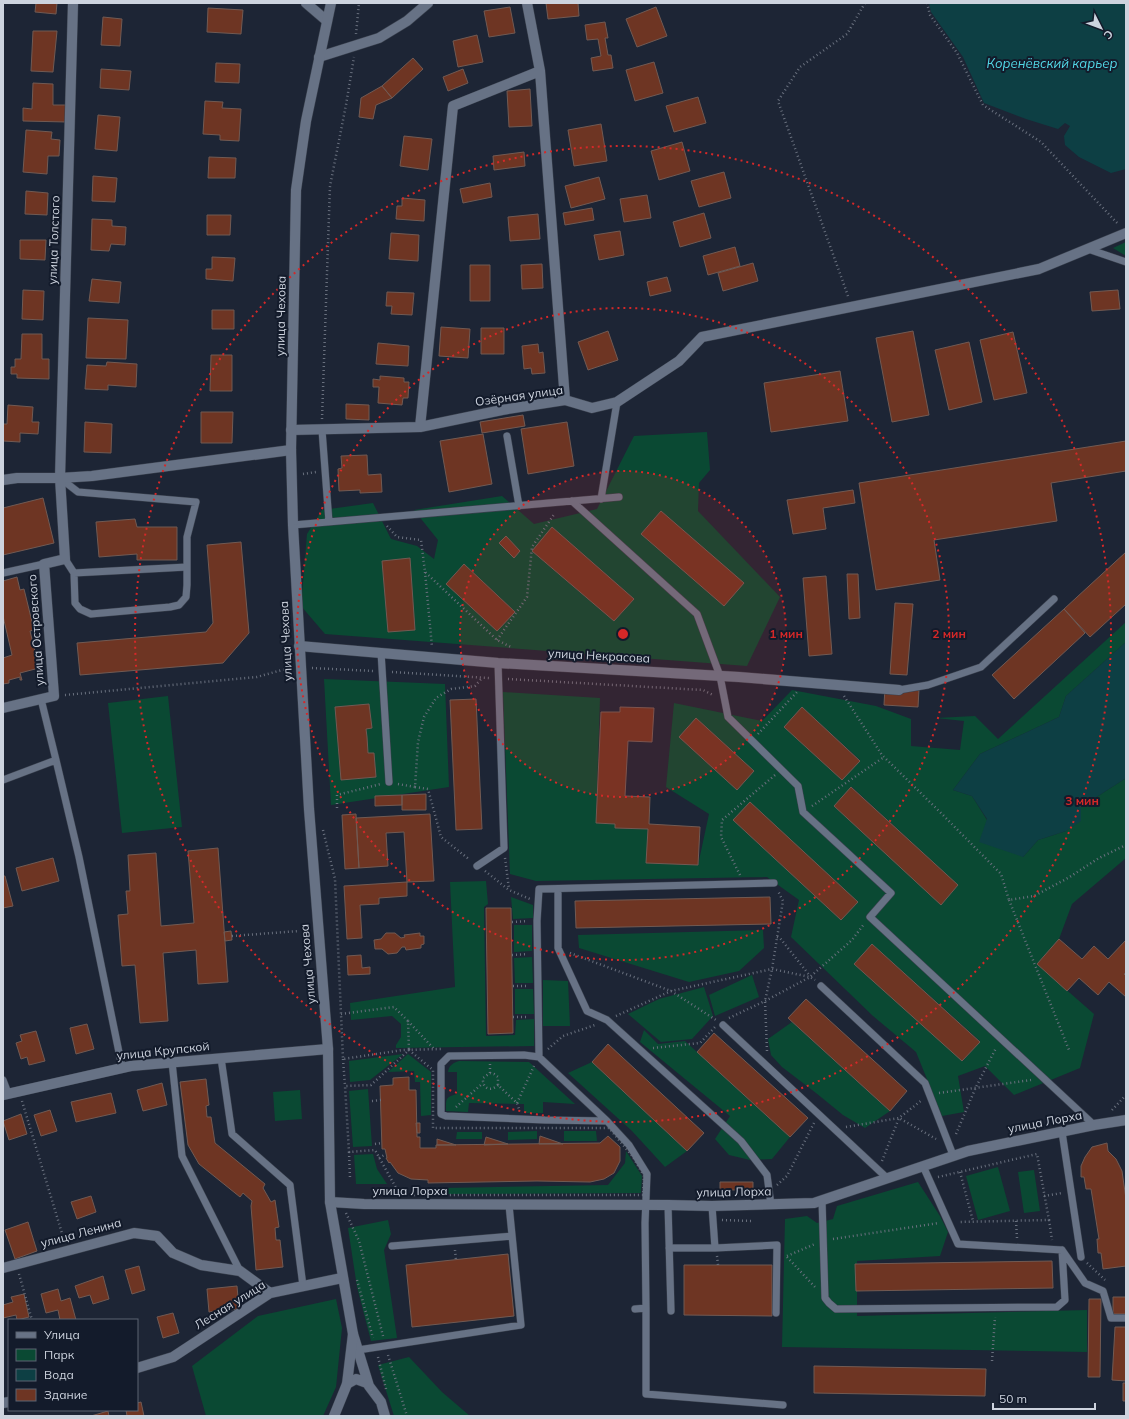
<svg xmlns="http://www.w3.org/2000/svg" width="1129" height="1419" font-family="Mulish,sans-serif">
	<rect width="100%" height="100%" fill="#1d2535"/>
	<path fill="#0a4933" fill-rule="evenodd" d="M1126,242V256L1113,248Z
		M707,432L710,470L699,483L698,511L780,597L747,666L325,634L301,606L307,534L322,510L373,503L391,539L417,546L434,559L438,540L414,510L502,496L534,524L597,509L634,436ZM661,511L743,583L724,605L641,534ZM552,527L634,599L614,621L532,551ZM506,537L520,551L514,557ZM410,559L415,629L388,632L382,561ZM464,564L515,612L497,631L446,584Z
		M1126,622V642L1066,696L1059,717L980,754L953,790L972,796L987,820L1023,857L1038,840L1066,831L1081,807L1126,778V858L1072,904L1059,939L1037,964L1094,1014L1080,1068L1014,1095L985,1066L958,1076L964,1112L942,1116L916,1052L873,1016L791,937L799,900L767,877L536,881L510,874L503,692L600,698L596,823L615,824V828L648,829L647,863L698,865L709,814L666,787L674,703L762,721L792,690L876,706L911,719V746L960,750L964,721L936,718L975,716L998,739ZM802,707L860,760L842,780L784,727ZM696,718L754,771L737,790L679,737ZM852,787L958,885L941,904L834,806ZM750,802L858,902L841,920L733,820ZM872,944L980,1041L963,1061L854,964Z
		M324,679L445,684L449,787L331,805ZM369,704L372,728L366,729L368,753H374L376,777L341,780L335,707Z
		M168,696L182,827L122,833L108,703Z
		M486,881L488,904L484,907L486,1036L515,1035L516,1020L534,1019V1046L396,1048V1045L401,1037V1024L392,1016L351,1020L350,1003L455,987L450,882Z
		M511,897L533,905V918L513,919Z
		M514,925H532V951L514,952Z
		M763,930L764,948L739,971L689,982L579,948L578,935Z
		M532,957L533,983H515L514,958Z
		M752,975L759,997L715,1016L709,995Z
		M543,980L568,981L570,1026H543Z
		M704,987L713,1016L692,1039L661,1042L628,1014L659,999Z
		M515,989H533L534,1014H515Z
		M792,1022L890,1111L865,1128L843,1115L816,1093L782,1067L771,1055L768,1039Z
		M644,1030L658,1044L685,1041L790,1137L772,1159L750,1160L729,1155L715,1139L730,1116L640,1042Z
		M403,1054L370,1080L350,1082L349,1061Z
		M408,1054L431,1072V1115L421,1116L420,1082H415L414,1071L388,1072Z
		M459,1061L529,1062L575,1104L543,1102V1113H524V1104L469,1103L468,1112L446,1111C446,1099 445,1097 457,1094V1072H448C449,1065 453,1063 459,1061Z
		M592,1062L687,1151L665,1167L632,1131L568,1073Z
		M368,1089L372,1146L353,1147L349,1091Z
		M300,1090L302,1119L275,1121L273,1092Z
		M537,1131V1139L508,1140V1132Z
		M564,1131H596L597,1141H564Z
		M457,1132H482V1139H456Z
		M626,1151L642,1176L641,1193L442,1194L443,1188L608,1185L625,1163Z
		M373,1154L377,1169L387,1184H356L354,1155Z
		M998,1167L1010,1211L978,1220L966,1176Z
		M1034,1170L1040,1211L1024,1213L1018,1172Z
		M918,1182L940,1216L948,1232L940,1256L857,1261V1316L1087,1310V1352L782,1347L785,1219L807,1216L817,1223L833,1219L837,1206Z
		M388,1220L391,1234L384,1250L397,1338L371,1341L357,1287L348,1228Z
		M336,1299L342,1328L336,1387L323,1416H206L192,1366L258,1316Z
		M409,1357L442,1392L470,1416H394L378,1365Z"/>
	<path fill="#0d3f44" d="M929,3H1126V169L1111,173L1079,157L1065,145L1064,136L1070,126L1065,123L1058,129L1026,119L984,103L963,57L931,12Z
		M1126,642V778L1081,807V821L1066,831L1038,840L1023,857L979,842L987,819L972,796L953,790L980,754L1059,717L1066,696Z"/>
	<path fill="#6e3523" stroke="#715a53" d="M36,3H57L56,14L35,12Z
		M546,3H578L579,16L548,19Z
		M510,7L515,33L489,37L484,11Z
		M656,7L667,36L637,47L626,19Z
		M208,8L243,10L241,34L207,32Z
		M103,17L122,19L120,46L101,45Z
		M605,22L608,38H605L608,55H611L613,68L593,71L591,58L601,56L598,39L587,40L585,25Z
		M33,31H57L53,72L31,71Z
		M477,35L483,62L458,67L453,41Z
		M413,58L423,69L392,98L382,86Z
		M654,62L663,93L635,101L626,70Z
		M216,63L240,64L239,83L215,82Z
		M101,69L131,71L129,90L100,88Z
		M463,69L468,83L448,91L443,77Z
		M33,83L53,84V105H68L67,122L23,121V108L32,109Z
		M382,86L392,98L376,105L373,119L359,117L361,98Z
		M530,89L532,126L509,127L507,91Z
		M698,97L706,123L674,132L666,106Z
		M205,101L223,102L222,108L241,109L239,141L220,140V135L203,134Z
		M98,115L120,117L117,151L95,149Z
		M601,124L607,161L574,166L568,130Z
		M26,130L52,132L51,139L60,140L59,156H48L47,174L23,172Z
		M404,136L432,139L428,170L400,166Z
		M682,142L690,171L659,180L651,151Z
		M524,152L525,166L494,170L493,156Z
		M209,157L236,158L235,178H208Z
		M724,172L731,198L699,207L691,181Z
		M93,176L117,178L115,202L92,201Z
		M599,177L605,199L571,208L565,186Z
		M490,183L492,197L463,203L460,189Z
		M26,191L48,193L47,215L25,214Z
		M647,195L651,218L624,222L620,199Z
		M402,198L425,200L424,221L396,219L397,206H402Z
		M592,208L594,220L565,225L563,213Z
		M704,213L711,238L680,247L673,222Z
		M538,214L540,239L510,241L508,217Z
		M207,215H231L230,235H207Z
		M92,219L112,220V226L126,227L125,245L111,244L109,251L91,250Z
		M620,231L624,255L599,260L594,235Z
		M391,233L419,235L418,261L389,259Z
		M20,240H46L45,260L20,259Z
		M735,247L740,266L708,275L703,256Z
		M212,257L235,258L233,281L206,279V269H212Z
		M753,263L758,281L723,291L718,273Z
		M542,264L543,288L522,289L521,265Z
		M470,265H490V301H470Z
		M667,277L671,291L650,296L647,282Z
		M92,279L121,282L119,303L89,301Z
		M23,290L44,291L43,320L22,319Z
		M1118,290L1120,309L1092,311L1090,292Z
		M387,292L414,293L412,315L391,314L392,306H386Z
		M212,310H234V329H212Z
		M88,318L128,320L126,359L86,358Z
		M441,327L470,329L468,358L439,356Z
		M481,328H504V354H481Z
		M608,331L618,360L588,370L578,342Z
		M913,331L929,415L892,422L876,338Z
		M1013,332L1027,393L994,400L980,340Z
		M22,334H42V359H49V379L17,378V374H11V367H15V359H21Z
		M969,342L982,402L949,410L935,350Z
		M378,343L409,346L408,366L376,364Z
		M538,344L539,353L543,352L545,373L532,374L531,368L524,369L522,346Z
		M211,355H232V391H210Z
		M107,362L137,364L136,387L108,385V390L85,389L87,365L106,366Z
		M840,371L848,421L771,432L764,383Z
		M380,376L404,378V382H409L408,398H403L402,405L378,403L379,387H373V379L380,380Z
		M346,404L369,405V420L346,419Z
		M8,405L33,407L32,422H39L38,434L20,433V442L3,441V424H7Z
		M201,412H233L232,443H201Z
		M523,415L525,426L482,433L480,422Z
		M85,422L112,424L111,453L84,452Z
		M567,422L574,466L528,474L521,429Z
		M483,434L492,484L449,492L440,441Z
		M1126,441V471L1051,483L1057,521L934,540L940,580L876,590L859,483Z
		M367,455L368,475L381,474L382,492L360,493V490L339,491L338,469L342,468L341,456Z
		M853,490L855,503L823,508L826,529L793,534L787,500Z
		M43,498L54,543L3,555V508Z
		M661,511L744,583L724,606L641,534Z
		M135,519L137,527H177V560H137V554L99,557L96,522Z
		M552,527L634,599L614,621L532,551Z
		M506,536L520,551L514,558L499,543Z
		M241,542L249,633L223,663L80,675L77,643L206,632L213,623L207,545Z
		M1126,552V604L1090,637L1064,609Z
		M410,558L415,630L388,632L382,561Z
		M464,564L515,612L497,631L446,584Z
		M847,574H858L860,618L849,619Z
		M826,576L832,654L809,656L803,578Z
		M17,577L20,590L24,589L34,630L30,631L39,668L20,673L22,680H20V677L9,680V683L3,684V658L12,655L3,616V581Z
		M895,603L913,604L907,675L890,674Z
		M1064,609L1085,633L1014,699L992,675Z
		M885,687L919,689L918,707L884,705Z
		M476,699L482,829L456,830L450,700Z
		M369,704L372,728L366,729L367,737L368,753H374L376,777L341,780L335,707Z
		M620,707L654,708L652,742L628,741L625,796L650,797L649,824L700,827L698,865L646,863L648,829L615,828V824L596,823L601,712H620Z
		M802,707L860,761L842,780L784,727Z
		M696,718L754,771L737,790L679,737Z
		M851,787L958,885L941,905L834,806Z
		M426,794V810H402V795Z
		M402,795V805L375,806V796Z
		M750,802L858,902L841,920L733,820Z
		M356,814L359,868L345,869L342,815Z
		M430,814L434,881L407,882L404,832L386,833L388,866L359,868L356,818Z
		M218,848L228,982L198,984L196,950L163,953L168,1021L140,1023L135,965L122,966L118,915L128,914L126,891H130L128,855L156,853L161,926L194,923L188,851Z
		M53,858L59,881L22,891L16,868Z
		M3,876H5L13,906L3,908Z
		M407,882V896L379,898V904L360,905L362,938L347,939L344,886Z
		M770,897L771,924L576,928L575,901Z
		M486,908H511L513,1033L488,1034Z
		M231,931L232,940L225,941L224,932Z
		M386,933H395L401,938L405,937L404,935L420,933V936H424V944L421,945V948L406,950L405,947H402L397,953L388,954L382,949H375L374,940L381,939Z
		M1059,939L1082,959L1094,946L1108,959L1126,940V973L1124,974L1126,976V997L1109,982L1098,995L1079,978L1067,991L1037,964Z
		M872,944L980,1042L962,1061L854,964Z
		M361,955L362,968L370,967V974L348,975L347,956Z
		M806,999L907,1091L890,1111L788,1018Z
		M87,1024L94,1049L76,1054L70,1028Z
		M36,1031L45,1061L29,1065L27,1057L21,1059L16,1043L22,1041L20,1035Z
		M714,1033L808,1118L790,1137L697,1052Z
		M608,1044L704,1133L687,1151L592,1062Z
		M409,1077V1090H416L417,1137H420V1148H436V1145L600,1143L608,1136L620,1147V1161L614,1173L604,1179L590,1182L537,1181L428,1183V1180L411,1179L398,1173L390,1162L389,1163L386,1158H387L385,1149H382L380,1086L393,1085V1078Z
		M206,1079L209,1105L206,1106L207,1117H211L215,1143L265,1184L263,1188L271,1202L275,1200L279,1227L275,1228L276,1240H280L283,1267L256,1270L251,1206L252,1201L243,1193L240,1197L199,1164L188,1145L180,1082Z
		M162,1083L167,1105L143,1111L137,1090Z
		M111,1093L116,1113L76,1122L71,1102Z
		M50,1110L57,1131L41,1136L34,1115Z
		M21,1114L27,1134L9,1140L3,1121Z
		M416,1123H420V1133H417Z
		M540,1136L563,1144H539Z
		M486,1137L508,1144L484,1145Z
		M437,1139L456,1145H437Z
		M1107,1143L1108,1151L1116,1159L1122,1171L1126,1199V1266L1103,1269L1101,1253H1098L1097,1239H1099L1091,1189H1086L1084,1177H1081V1166L1085,1157L1092,1147Z
		M720,1182H753V1190H720Z
		M91,1196L96,1212L77,1219L71,1202Z
		M28,1222L37,1251L15,1259L5,1230Z
		M508,1254L514,1316L412,1327L406,1265Z
		M1052,1261L1053,1288L856,1291L855,1264Z
		M684,1265H772V1316L684,1315Z
		M139,1266L145,1290L132,1294L125,1270Z
		M103,1276L109,1299L93,1304L90,1295L79,1298L75,1286Z
		M237,1286L239,1309L209,1312L207,1289Z
		M58,1289L61,1301L70,1298L76,1320H60L58,1310L46,1313L41,1294Z
		M24,1294L29,1317L17,1320L16,1315L3,1318V1305L13,1302L11,1297Z
		M1113,1297H1126V1314H1113Z
		M1089,1299H1101L1100,1377H1088Z
		M173,1313L179,1333L163,1338L157,1317Z
		M1115,1327H1126V1381L1112,1380Z
		M814,1366L986,1369L985,1396L814,1393Z
		M1123,1383H1126V1401H1123Z
		M141,1402L144,1416H127L126,1410H137V1403Z
		M108,1411L109,1416H91Z"/>
	<g fill="none" stroke-linecap="round" stroke-linejoin="round">
		<defs>
			<path id="lane" d="M1088,249L1126,262
				M322,430L329,522
				M507,436L519,506
				M60,478L78,492L196,502L187,537V585L186,597L179,605L170,607L91,614L80,609L75,603L74,573L65,559
				M601,499L617,402
				M572,501L697,614L720,676L728,717L798,786L803,812L891,893L870,917L1094,1125
				M293,525L619,497
				M3,573L44,564
				M74,573L187,567
				M381,652L389,782
				M899,690L928,685L981,667L1054,599
				M56,760L79,857L122,1067
				M3,780L56,760L41,699
				M477,866L504,848L498,663
				M558,889V948L587,1011L607,1020L741,1141L767,1175L771,1205
				M821,986L925,1083L953,1155
				M723,1025L887,1178
				M539,1057L537,921L539,889L774,883
				M221,1058L232,1134L290,1185L303,1286
				M172,1062L182,1156L240,1271
				M3,1080L8,1093
				M607,1121L539,1057L524,1055L449,1056L441,1064V1114L446,1116L545,1120L607,1121L629,1145L647,1174L645,1223L646,1308L635,1309
				M1062,1132L1081,1257
				M822,1200L825,1298L829,1303L836,1309L1057,1307L1065,1300L1062,1250L958,1244L923,1166
				M668,1205L671,1311
				M712,1206L715,1248
				M392,1246L512,1236
				M669,1248H715L777,1245L776,1313
				M1062,1250L1085,1283L1103,1291L1111,1318H1126
				M646,1308V1394L783,1405
				M358,1350L521,1325L509,1205"/>
			<path id="street" d="M306,3L327,21
				M527,3L540,71L565,400
				M319,57L379,38L407,21L428,3
				M420,427L453,106L540,71
				M291,430L420,427L502,410L565,400L592,408L617,402L679,361L702,337L1039,269L1126,233
				M3,480L17,478H60L92,476L291,450
				M299,646L498,663L739,677L899,690
				M3,708L54,696L44,564L65,559L60,478L73,3
				M3,1095L131,1066L328,1049
				M330,1202L364,1204L668,1205L712,1206L814,1203L968,1151L1094,1125L1126,1120
				M3,1268L134,1233L157,1236L173,1253L201,1265L240,1271L270,1293
				M353,1334L369,1386L381,1402L385,1416
				M137,1368L173,1357L270,1293L342,1278
				M347,1384L356,1379L367,1383L369,1386
				M3,1403L9,1402"/>
			<path id="secondary" d="M331,3L306,121L296,190L291,450L293,525L309,809L328,1049L330,1202L353,1334L347,1384L334,1416"/>
		</defs>
		<use href="#lane" stroke="#3a414e" stroke-width="8"/>
		<use href="#street" stroke="#3a414e" stroke-width="11"/>
		<use href="#secondary" stroke="#3a414e" stroke-width="11"/>
		<path stroke="#69707e" stroke-width="2.5" stroke-dasharray="1 3" stroke-linecap="butt" d="M927,3L930,15L957,53L983,105L1041,142L1119,225
			M356,34L359,3
			M848,296L778,101L800,67L847,34L865,3
			M322,419L330,186L346,105L354,57
			M303,474L316,472
			M387,526L397,537L421,540L425,572L497,640L511,647
			M425,572L432,647
			M497,640L527,597L532,547L555,513
			M312,668L373,671
			M392,672L489,678
			M508,679L703,690L713,695
			M65,695L257,677L282,670L290,669
			M844,696L882,755L939,811L1001,874L1009,900L1034,896L1068,878L1099,858L1126,845
			M758,734L797,692
			M398,784L415,787L418,742L424,717L436,698L451,689L475,686L482,678
			M415,787L428,789L441,837L470,860
			M812,806L884,757
			M337,808V795L381,784
			M323,830L335,879L343,1059L403,1050L441,1049
			M505,858L509,889
			M485,871L509,890L530,899
			M740,875L721,837L722,820L775,775
			M1009,900L1069,1050
			M512,922L527,921
			M232,936L299,931
			M777,937L780,938L810,976
			M570,953L671,991L716,1020
			M512,955L528,954
			M513,986H528
			M341,1014L394,1007L408,1021L409,1050
			M616,1016L671,991L772,969L810,977L815,980
			M513,1017H529
			M729,1018L765,1001L810,977L852,940L864,924
			M408,1021L434,1049
			M653,1048L700,1043L715,1027
			M548,1049L563,1036L595,1025
			M409,1050L433,1070V1128H609L633,1157L644,1176L643,1195H400L375,1150L349,1152L345,1086L371,1085Z
			M767,1051L765,1001L772,969L783,901L778,891
			M343,1059L345,1086
			M490,1064V1073
			M498,1085C491,1092 482,1089 483,1078L490,1073L494,1074L498,1077V1085L517,1103L519,1109
			M939,1093L1031,1080
			M22,1101L64,1240
			M372,1101L381,1100
			M517,1103L534,1066
			M456,1107L483,1083
			M1112,1110L1126,1095
			M846,1127L899,1118L922,1100
			M956,1134L976,1087L996,1048
			M375,1144L382,1143
			M349,1152L350,1178
			M379,1158L386,1154
			M882,1161L899,1118L936,1139
			M960,1172L973,1221
			M938,1177L1037,1154L1049,1220L958,1222
			M777,1185L787,1176L814,1123
			M1044,1196L1062,1193
			M346,1213L359,1241L383,1336
			M722,1220L753,1221
			M1049,1220L1052,1240
			M1016,1221L1017,1238
			M833,1239L939,1223
			M455,1250L456,1260
			M717,1256L718,1265
			M787,1256L815,1244
			M787,1257L815,1287
			M1087,1263L1105,1280
			M19,1274L32,1320
			M357,1280L373,1338
			M388,1355L407,1416
			M378,1357L386,1389
			M992,1361L995,1317"/>
		<use href="#lane" stroke="#677285" stroke-width="7"/>
		<use href="#street" stroke="#677285" stroke-width="10"/>
		<use href="#secondary" stroke="#677285" stroke-width="10"/>
	</g>
	<circle cx="623" cy="634" r="163" fill="#d62828" fill-opacity=".12"/>
	<g fill="none" stroke="#d62828" stroke-width="2" stroke-dasharray="2 4">
		<circle cx="623" cy="634" r="163"/>
		<circle cx="623" cy="634" r="326"/>
		<circle cx="623" cy="634" r="488"/>
	</g>
	<g text-anchor="middle" stroke-width="4" stroke-linejoin="round" paint-order="stroke">
		<g font-size="12" fill="#cdd3de" stroke="#131b2b">
			<text transform="translate(54 240) rotate(-88)" y="4">улица Толстого</text>
			<text transform="translate(281 316) rotate(-89)" y="4">улица Чехова</text>
			<text transform="translate(519 396) rotate(-8)" y="4">Озёрная улица</text>
			<text transform="translate(36 630) rotate(-94)" y="4">улица Островского</text>
			<text transform="translate(286 641) rotate(-93)" y="4">улица Чехова</text>
			<text transform="translate(599 656) rotate(3)" y="4">улица Некрасова</text>
			<text transform="translate(308 964) rotate(-95)" y="4">улица Чехова</text>
			<text transform="translate(163 1051) rotate(-6)" y="4">улица Крупской</text>
			<text transform="translate(1045 1122) rotate(-11)" y="4">улица Лорха</text>
			<text x="410" y="1195">улица Лорха</text>
			<text transform="translate(734 1192) rotate(-1)" y="4">улица Лорха</text>
			<text transform="translate(81 1233) rotate(-15)" y="4">улица Ленина</text>
			<text transform="translate(230 1305) rotate(-32)" y="4">Лесная улица</text>
		</g>
		<g font-size="13" font-style="italic" fill="#51d6e5" stroke="#131b2b">
			<text x="1052" y="68">Коренёвский карьер</text>
		</g>
	</g>
	<circle cx="623" cy="634" r="6" fill="#d62828" stroke="#131b2b" stroke-width="2"/>
	<g font-size="12" text-anchor="middle" font-weight="bold" fill="#d62828" stroke="#131b2b" stroke-width="4" stroke-linejoin="round" paint-order="stroke">
		<text x="786" y="638">1 мин</text>
		<text x="949" y="638">2 мин</text>
		<text x="1082" y="805">3 мин</text>
	</g>
	<rect width="1129" height="1419" fill="none" stroke="#cdd3de" stroke-width="8"/>
	<rect x="8" y="1319" width="130" height="92" fill="#131b2b" stroke="#5d6573"/>
	<rect x="16" y="1332" width="20" height="6" fill="#677285" stroke="#5d6573"/>
	<text x="44" y="1339" font-size="12" fill="#cdd3de">Улица</text>
	<rect x="16" y="1349" width="20" height="12" fill="#0a4933" stroke="#5d6573"/>
	<text x="44" y="1359" font-size="12" fill="#cdd3de">Парк</text>
	<rect x="16" y="1369" width="20" height="12" fill="#0d3f44" stroke="#5d6573"/>
	<text x="44" y="1379" font-size="12" fill="#cdd3de">Вода</text>
	<rect x="16" y="1389" width="20" height="12" fill="#6e3523" stroke="#5d6573"/>
	<text x="44" y="1399" font-size="12" fill="#cdd3de">Здание</text>
	<g transform="translate(1101 28) rotate(132)" stroke="#131b2b" stroke-width="3" paint-order="stroke">
	<path d="M0-3L7 15L0 10L-7 15Z" fill="#cdd3de"/>
	<text y="-6" font-size="11" font-weight="bold" text-anchor="middle" fill="#cdd3de">С</text>
	</g>
	<path d="M993 1403v6h102v-6" fill="none" stroke="#cdd3de" stroke-width="2"/>
	<text x="999" y="1403" font-size="12" fill="#cdd3de" stroke="#131b2b" stroke-width="3" paint-order="stroke">50 m</text>
</svg>
